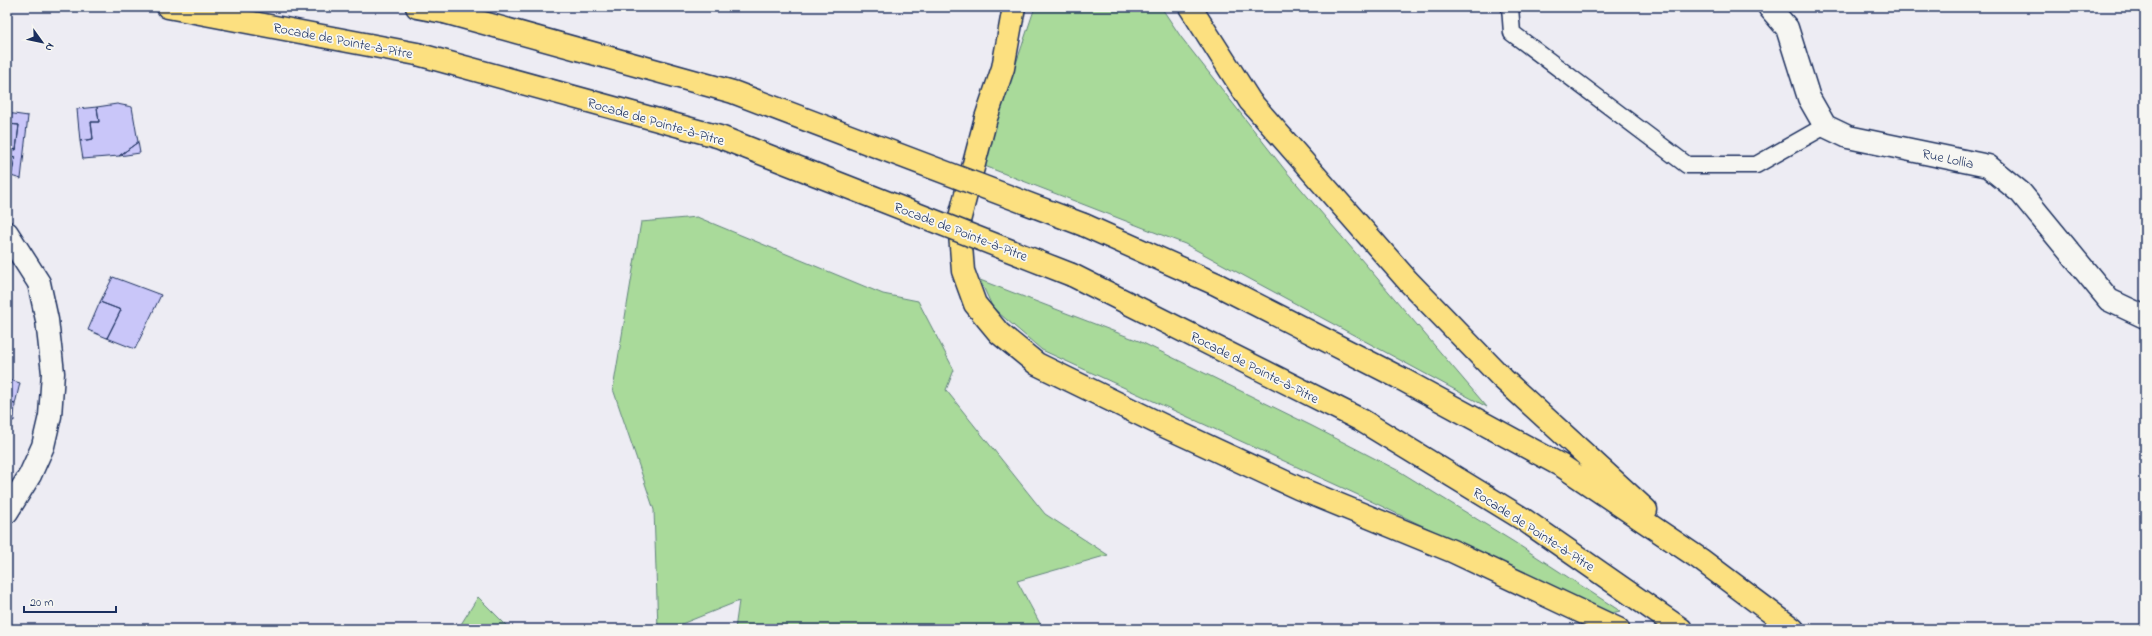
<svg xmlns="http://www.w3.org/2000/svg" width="2152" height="636" font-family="'Indie Flower',sans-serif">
	<rect width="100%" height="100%" fill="#edecf3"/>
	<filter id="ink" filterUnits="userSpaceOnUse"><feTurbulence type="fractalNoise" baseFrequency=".025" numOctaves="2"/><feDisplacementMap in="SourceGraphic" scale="8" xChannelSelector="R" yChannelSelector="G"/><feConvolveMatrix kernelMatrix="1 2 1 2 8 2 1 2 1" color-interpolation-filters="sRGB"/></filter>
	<g filter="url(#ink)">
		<path fill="#a9da9a" stroke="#62847c" d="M1035,7H1161L1181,37L1285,170L1487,407L1185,244L982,165Z
			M697,217L883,294L918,301L954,370L946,390L1045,514L1108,555L1017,581L1043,629H735L739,601L669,629H658L654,510L613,389L641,222Z
			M980,280L1139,341L1312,426L1399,471L1514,542L1620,611L1607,614L1356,494L1042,350L993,308Z
			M478,597L510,629H458Z"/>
		<path fill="#c9c6f9" stroke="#1b2f5e" d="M117,104L132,107L138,142L119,156L83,159L80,141L93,139L91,122H99L97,107Z
			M97,107L99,122H91L93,139L80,141L77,109Z
			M7,113L28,116L21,179L11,176L15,158L7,156V148L16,150L19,125L7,124Z
			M7,124L19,125L16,150L7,148Z
			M138,142L140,153L119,156Z
			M7,156L15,158L11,176H7Z
			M113,277L161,295L135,349L107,338L121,310L100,302Z
			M100,302L121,310L107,338L88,330Z
			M7,379L20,383L15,404L7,402Z
			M7,402L15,404L14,421L7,419Z"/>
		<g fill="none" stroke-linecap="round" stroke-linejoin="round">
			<defs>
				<path id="service" d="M1510,7L1512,33L1687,165H1756L1825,126"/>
				<path id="minor" d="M1769,7L1787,28L1809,98L1825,126L1848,137L1988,166L2021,193L2109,300L2145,317
					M7,233L39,283L47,320L53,373L50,416L43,446L30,475L7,512"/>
				<path id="trunk" d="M168,7L417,54
					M417,7L444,12
					M1014,7L1003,68L986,118L959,221L963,271L975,304L999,333L1037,364L1162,425L1298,488L1452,551L1618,629
					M1190,7L1250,101L1408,281L1503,379L1646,510
					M1084,225L1216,284L1398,377L1562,466L1700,559L1793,629
					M1072,275L1361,420L1523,519L1681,629"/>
			</defs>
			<use href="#service" stroke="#1b2f5e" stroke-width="19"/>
			<use href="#minor" stroke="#1b2f5e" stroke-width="25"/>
			<use href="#trunk" stroke="#1b2f5e" stroke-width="25"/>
			<use href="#service" stroke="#f6f6f2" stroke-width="16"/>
			<use href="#minor" stroke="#f6f6f2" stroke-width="22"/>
			<use href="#trunk" stroke="#fce080" stroke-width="22"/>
			<defs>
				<path id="trunk-bridge" d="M444,12L733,92L1084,225
					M417,54L720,137L1072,275"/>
			</defs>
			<use href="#trunk-bridge" stroke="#1b2f5e" stroke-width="25" stroke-linecap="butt"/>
			<use href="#trunk-bridge" stroke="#fce080" stroke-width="22"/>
		</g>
	</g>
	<g text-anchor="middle" stroke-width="3.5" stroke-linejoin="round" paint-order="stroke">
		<g font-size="14" fill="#1b2f5e" stroke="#f6f6f2">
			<text transform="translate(343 40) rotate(11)" y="5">Rocade de Pointe-à-Pitre</text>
			<text transform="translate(656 121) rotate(16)" y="5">Rocade de Pointe-à-Pitre</text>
			<text transform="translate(1948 158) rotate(12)" y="5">Rue Lollia</text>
			<text transform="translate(961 231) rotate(21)" y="5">Rocade de Pointe-à-Pitre</text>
			<text transform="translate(1255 367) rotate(27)" y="5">Rocade de Pointe-à-Pitre</text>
			<text transform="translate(1534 529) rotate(33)" y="5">Rocade de Pointe-à-Pitre</text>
		</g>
	</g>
	<rect width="2152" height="636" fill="none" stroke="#f6f6f2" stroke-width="24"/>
	<rect x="12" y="12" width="2128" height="612" fill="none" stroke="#1b2f5e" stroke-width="1.5" filter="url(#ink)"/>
	<g transform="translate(42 42) rotate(123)" stroke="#f6f6f2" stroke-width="3" paint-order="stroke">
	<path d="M0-3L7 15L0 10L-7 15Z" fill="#1b2f5e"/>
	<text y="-6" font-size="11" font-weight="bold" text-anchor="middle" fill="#1b2f5e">N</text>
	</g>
	<path d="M24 606v6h92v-6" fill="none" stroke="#1b2f5e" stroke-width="2"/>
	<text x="30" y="606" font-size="12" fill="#1b2f5e" stroke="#f6f6f2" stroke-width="3" paint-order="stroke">20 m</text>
</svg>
